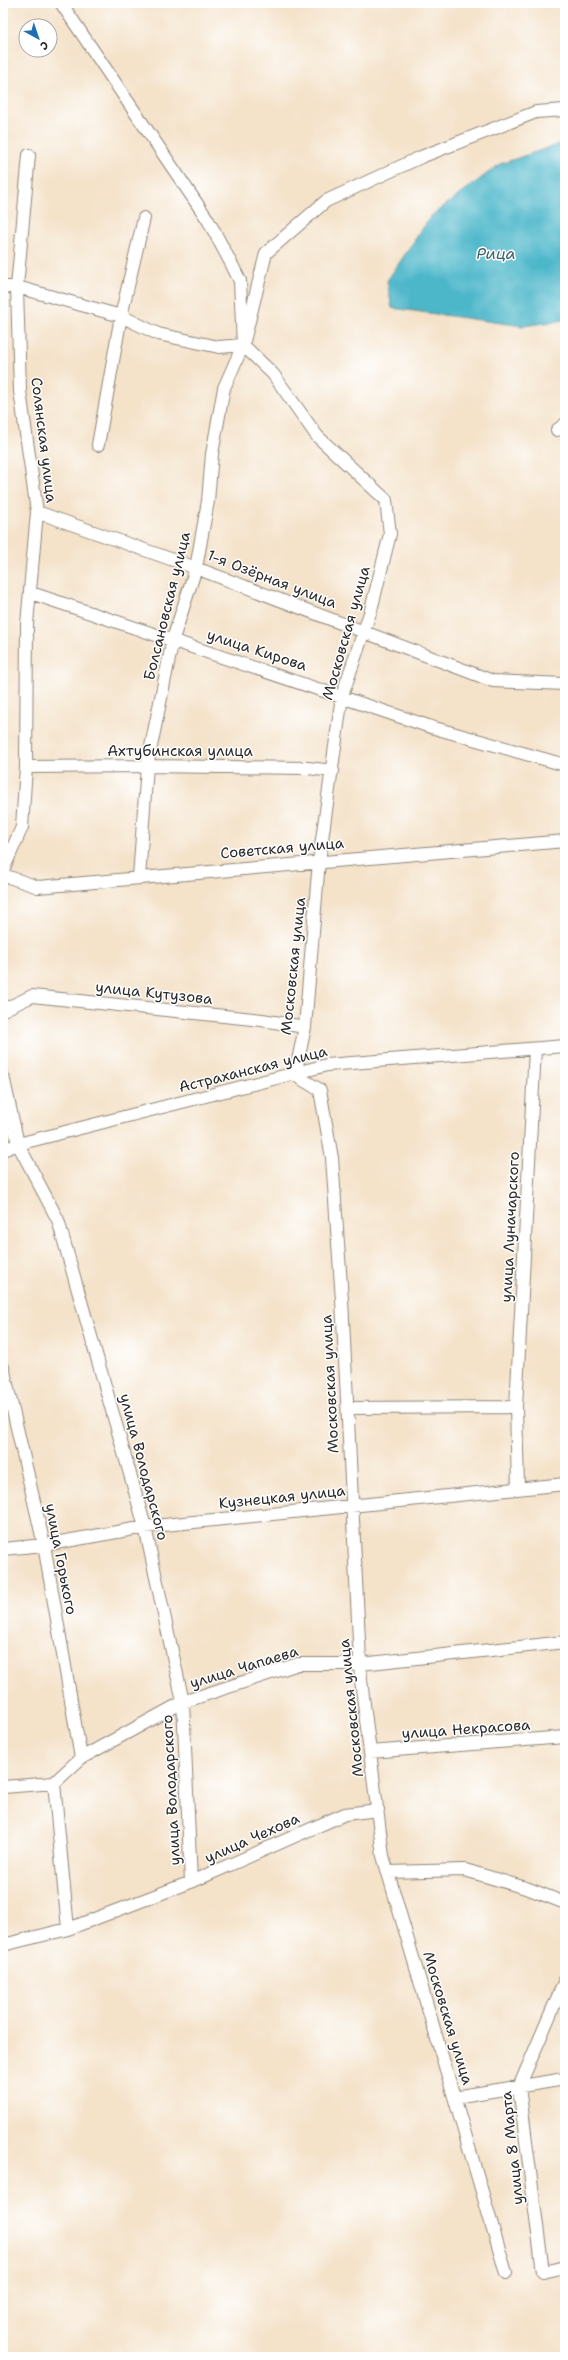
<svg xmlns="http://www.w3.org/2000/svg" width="568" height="2360" font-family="'Shantell Sans',sans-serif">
	<rect width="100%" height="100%" fill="#fff"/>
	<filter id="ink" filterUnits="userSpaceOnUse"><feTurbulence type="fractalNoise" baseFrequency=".025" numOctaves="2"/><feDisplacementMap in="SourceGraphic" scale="8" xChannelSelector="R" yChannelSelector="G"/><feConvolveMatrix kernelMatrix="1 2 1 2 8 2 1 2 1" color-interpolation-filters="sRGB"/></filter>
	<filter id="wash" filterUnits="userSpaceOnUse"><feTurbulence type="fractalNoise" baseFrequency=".012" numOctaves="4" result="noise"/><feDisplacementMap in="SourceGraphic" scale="16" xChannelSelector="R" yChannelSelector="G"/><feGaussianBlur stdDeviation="0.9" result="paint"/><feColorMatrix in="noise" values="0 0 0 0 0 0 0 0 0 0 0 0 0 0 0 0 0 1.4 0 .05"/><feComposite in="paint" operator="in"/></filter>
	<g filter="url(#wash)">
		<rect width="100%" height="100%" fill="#f4e2c9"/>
		<path fill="#4db7ca" stroke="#3c717a" d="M565,142V320L523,326L392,308L387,281L431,216L500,164Z"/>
	</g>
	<g filter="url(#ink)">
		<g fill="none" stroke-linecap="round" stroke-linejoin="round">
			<defs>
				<path id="minor" d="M61,3L208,220L232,265L240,281L243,345L273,374L317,436L386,500L390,534L371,610L342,696L319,861L305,1027L295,1075
					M3,287H17L121,316L158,334L219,347L243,345
					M557,430L565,424
					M98,445L121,316L144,218
					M37,512L196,568L493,681L565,684
					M31,593L431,727L565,765
					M26,767L147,766L308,768L333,771
					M3,870L22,827L26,767L27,624L37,512L20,391L17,287L29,155
					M3,875L38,887L565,841
					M139,878L147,766L173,639L196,568L208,501L212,454L224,388L243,345L266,253L326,201L421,157L536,112L565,110
					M3,1010L32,996L262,1020L305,1027
					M295,1075L320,1090L332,1158L342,1300L361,1680L383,1856L506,2273
					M3,1076L18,1144L58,1220L145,1527L183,1702L191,1882
					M3,1150L18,1144L327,1065L565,1046
					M3,1367L44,1545L81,1758
					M348,1408L516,1407
					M518,1489L516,1407L535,1049
					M3,1549L44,1545L145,1527L565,1484
					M370,1752L565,1737
					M54,1783L68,1929
					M3,1787L54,1783L81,1758L183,1702L298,1664H361L565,1642
					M388,1872L465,1870L529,1889L565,1903
					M3,1945L68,1929L191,1882L345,1814L378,1810
					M565,1980L519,2087L543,2272L565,2267
					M455,2097L565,2079"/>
			</defs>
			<use href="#minor" stroke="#90867a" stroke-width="14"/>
			<use href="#minor" stroke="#fff" stroke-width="12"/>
		</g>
	</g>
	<g text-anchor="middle" stroke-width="3" stroke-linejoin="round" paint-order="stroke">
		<g font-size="15" fill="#2b2b2b" stroke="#fff">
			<text transform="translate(44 440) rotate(83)" y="5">Солянская улица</text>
			<text transform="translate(272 579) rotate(21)" y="5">1-я Озёрная улица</text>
			<text transform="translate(167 606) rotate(-76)" y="5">Болсановская улица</text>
			<text transform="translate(346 633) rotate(-74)" y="5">Московская улица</text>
			<text transform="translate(257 650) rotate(18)" y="5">улица Кирова</text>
			<text x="180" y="756">Ахтубинская улица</text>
			<text transform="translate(282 848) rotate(-5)" y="5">Советская улица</text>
			<text transform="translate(293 966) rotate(-84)" y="5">Московская улица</text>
			<text transform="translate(154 993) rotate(6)" y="5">улица Кутузова</text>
			<text transform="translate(253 1069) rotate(-14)" y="5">Астраханская улица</text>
			<text transform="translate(510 1227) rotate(-87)" y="5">улица Луначарского</text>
			<text transform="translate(330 1384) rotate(-93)" y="5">Московская улица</text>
			<text transform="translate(144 1467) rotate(75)" y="5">улица Володарского</text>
			<text transform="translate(282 1497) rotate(-6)" y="5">Кузнецкая улица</text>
			<text transform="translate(61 1559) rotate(79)" y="5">улица Горького</text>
			<text transform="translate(244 1667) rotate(-17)" y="5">улица Чапаева</text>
			<text transform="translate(351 1708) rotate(-96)" y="5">Московская улица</text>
			<text transform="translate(466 1729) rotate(-4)" y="5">улица Некрасова</text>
			<text transform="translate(171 1790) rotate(-93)" y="5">улица Володарского</text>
			<text transform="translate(252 1838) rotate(-24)" y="5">улица Чехова</text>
			<text transform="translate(448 2018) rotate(73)" y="5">Московская улица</text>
			<text transform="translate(512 2148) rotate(-96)" y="5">улица 8 Марта</text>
		</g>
		<g font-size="16" font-style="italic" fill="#39636b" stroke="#fff">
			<text x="496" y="259">Рица</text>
		</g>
	</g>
	<rect width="568" height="2360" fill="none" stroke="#fff" stroke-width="16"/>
	<g transform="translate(38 38) rotate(140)"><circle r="19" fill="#ffffff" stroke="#aaaaaa"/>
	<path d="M0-3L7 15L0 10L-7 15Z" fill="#1f6fb2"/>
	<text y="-6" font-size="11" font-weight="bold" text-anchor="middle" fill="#2b2b2b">С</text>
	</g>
</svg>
